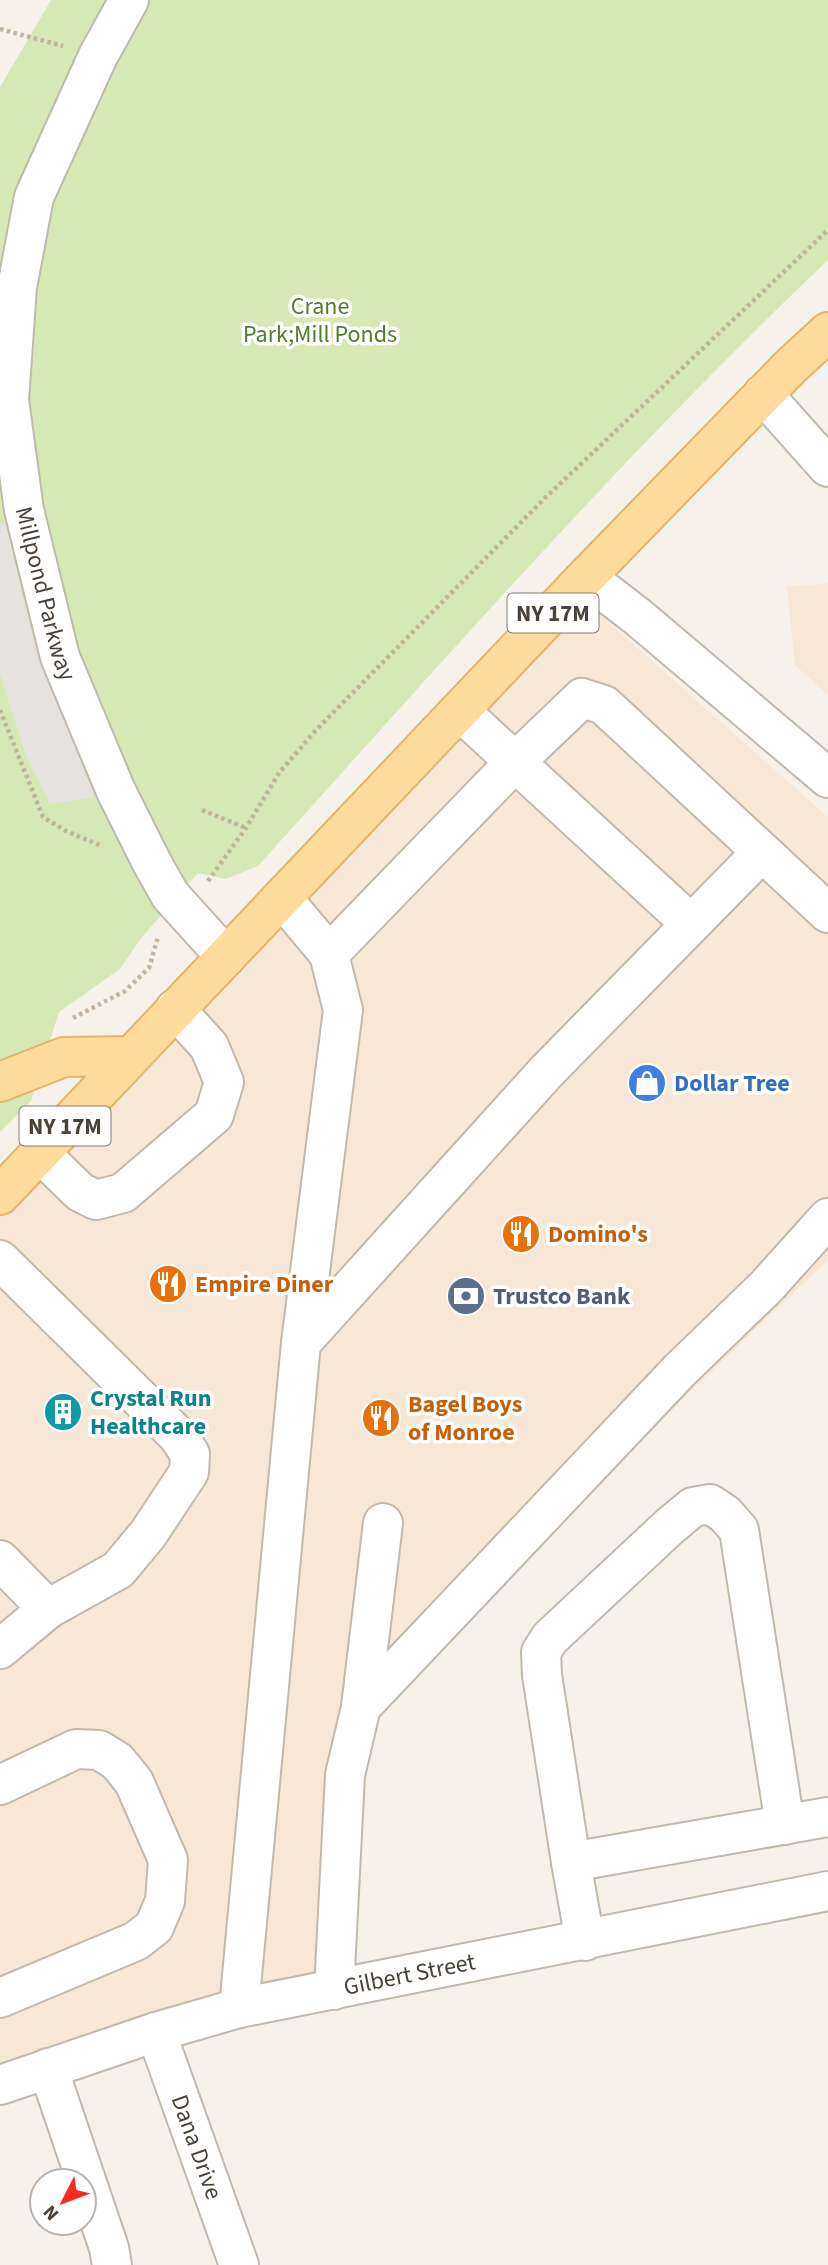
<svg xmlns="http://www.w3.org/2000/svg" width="828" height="2265" font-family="'Source Sans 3',sans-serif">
	<rect width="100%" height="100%" fill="#f6f2eb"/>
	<path fill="#f7e7d7" d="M828,583V695L795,665L787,587Z
		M573,591L828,817V1260L361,1707L334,1990L0,2085V1194Z"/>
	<path fill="#d6e9b5" d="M51,0H828V260C627,451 444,660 258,866L226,879L198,873L142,937L120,969L59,1012L31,1101L0,1132V87Z"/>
	<path fill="#e5e2df" d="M0,524H6L25,608L94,797L50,804L25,753L0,674Z"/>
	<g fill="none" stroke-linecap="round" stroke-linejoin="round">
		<defs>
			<g id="minor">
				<path id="s1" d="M129,0L98,56L34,197L17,287L9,400L24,510L60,657L116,791L151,861L170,895L226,957"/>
				<path d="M763,394L828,467"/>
				<path d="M586,577L638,617L828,778"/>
				<path d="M691,924L515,762L582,698L604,705L828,913"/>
				<path d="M329,954L515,762L460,711"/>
				<path d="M40,1153L80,1192L96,1200L123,1193L214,1115L224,1082L209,1046L175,1009"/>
				<path d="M0,1260L178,1436L190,1454L189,1472L148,1534L118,1570L48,1609"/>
				<path d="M301,1343L547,1071L762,852"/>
				<path d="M0,1560L48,1609L0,1649"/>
				<path d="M361,1707L383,1523"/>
				<path d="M0,1785L76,1749L99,1750L117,1761L134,1782L168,1860L165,1901L154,1927L136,1941L0,1998"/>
				<path d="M571,1862L542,1675L541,1652L550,1638L670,1526L693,1507L710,1504L725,1514L739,1530L785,1825"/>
				<path d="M585,1941L571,1862L828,1817"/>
				<path d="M334,1990L345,1775L361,1707L680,1370L766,1287L828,1218"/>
				<path d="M239,2008L301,1343L343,1010L329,954L282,898"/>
				<path id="s2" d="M156,2032L239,2265"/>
				<path d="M48,2068L109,2248L112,2265"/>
				<path id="s3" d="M0,2085L156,2032L239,2008L828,1891"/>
			</g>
			<path id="major" d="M0,1082L64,1057L130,1056
				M0,1195L586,577L790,367L828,332"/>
		</defs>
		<use href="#minor" stroke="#c2b9ad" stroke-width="42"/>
		<use href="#major" stroke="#e5b56a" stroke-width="42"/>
		<path stroke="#c3b39f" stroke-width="4.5" stroke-dasharray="3.5 3.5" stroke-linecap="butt" d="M0,29L63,46
			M0,710L43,817L66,831L102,846
			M202,810L246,828
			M208,881L246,828L279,773L317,729L546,497L828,230
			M73,1018L125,991L149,968L158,937"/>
		<use href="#minor" stroke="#fff" stroke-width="38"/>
		<use href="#major" stroke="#feda9c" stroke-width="38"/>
	</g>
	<defs>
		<symbol id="shop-disc" viewBox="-11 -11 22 22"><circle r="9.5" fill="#3f7fe0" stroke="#fff"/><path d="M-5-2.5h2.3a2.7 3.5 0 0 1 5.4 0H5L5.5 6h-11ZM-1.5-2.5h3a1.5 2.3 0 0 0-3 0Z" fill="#fff"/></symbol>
		<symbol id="restaurant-disc" viewBox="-11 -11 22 22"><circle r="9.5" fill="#e8710a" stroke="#fff"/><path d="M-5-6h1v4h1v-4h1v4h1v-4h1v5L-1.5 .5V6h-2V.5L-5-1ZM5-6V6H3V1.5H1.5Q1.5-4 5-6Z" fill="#fff"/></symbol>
		<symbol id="bank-disc" viewBox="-11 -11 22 22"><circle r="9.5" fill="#5c6f8a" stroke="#fff"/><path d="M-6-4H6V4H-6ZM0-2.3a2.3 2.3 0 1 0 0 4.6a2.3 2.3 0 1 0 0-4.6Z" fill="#fff"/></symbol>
		<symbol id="building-disc" viewBox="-11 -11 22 22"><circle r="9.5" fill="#0f9aa8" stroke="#fff"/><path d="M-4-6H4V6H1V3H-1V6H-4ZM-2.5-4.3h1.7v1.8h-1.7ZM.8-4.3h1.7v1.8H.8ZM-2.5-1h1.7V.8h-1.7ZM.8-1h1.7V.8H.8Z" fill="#fff"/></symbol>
	</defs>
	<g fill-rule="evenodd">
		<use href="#shop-disc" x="625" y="1061" width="44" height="44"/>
		<use href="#restaurant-disc" x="499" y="1212" width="44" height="44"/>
		<use href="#restaurant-disc" x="146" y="1262" width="44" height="44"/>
		<use href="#bank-disc" x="444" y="1274" width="44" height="44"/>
		<use href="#building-disc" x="41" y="1390" width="44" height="44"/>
		<use href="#restaurant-disc" x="359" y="1396" width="44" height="44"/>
	</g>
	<g text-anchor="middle" stroke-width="7" stroke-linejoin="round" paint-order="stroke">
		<g fill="#fff" stroke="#807b74" stroke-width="2">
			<rect x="507.5" y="593.5" width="91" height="39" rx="5"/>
			<rect x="19.5" y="1106.5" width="91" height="39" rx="5"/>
		</g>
		<g font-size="23" font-weight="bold" fill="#4a4239">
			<text x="553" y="621">NY 17M</text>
			<text x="65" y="1134">NY 17M</text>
		</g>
		<g font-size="24" fill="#517e2a" stroke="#fff">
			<text x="320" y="314">Crane<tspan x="320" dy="28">Park;Mill Ponds</tspan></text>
		</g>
		<g font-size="24" fill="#4a4239" stroke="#fff">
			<text dy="8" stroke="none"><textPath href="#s1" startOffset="621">Millpond Parkway</textPath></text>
			<text dy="8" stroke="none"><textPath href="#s3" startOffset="425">Gilbert Street</textPath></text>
			<text dy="8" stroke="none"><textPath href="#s2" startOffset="122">Dana Drive</textPath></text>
		</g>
		<g font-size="24" font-weight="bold" fill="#366cbe" stroke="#fff" text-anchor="start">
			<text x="674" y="1091">Dollar Tree</text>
		</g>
		<g font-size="24" font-weight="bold" fill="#c56008" stroke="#fff" text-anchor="start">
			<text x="548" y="1242">Domino's</text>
			<text x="195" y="1292">Empire Diner</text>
			<text x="408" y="1412">Bagel Boys<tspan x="408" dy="28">of Monroe</tspan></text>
		</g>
		<g font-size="24" font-weight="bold" fill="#4e5e75" stroke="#fff" text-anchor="start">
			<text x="493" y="1304">Trustco Bank</text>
		</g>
		<g font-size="24" font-weight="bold" fill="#0d838f" stroke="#fff" text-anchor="start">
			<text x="90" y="1406">Crystal Run<tspan x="90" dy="28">Healthcare</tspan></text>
		</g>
	</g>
	<g transform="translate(63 2202) rotate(228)"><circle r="33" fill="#ffffff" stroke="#b7b3b0" stroke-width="2"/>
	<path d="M0-5L12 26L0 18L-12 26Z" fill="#fb2b1d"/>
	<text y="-10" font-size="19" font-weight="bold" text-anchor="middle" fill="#4a4239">N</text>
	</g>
</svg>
